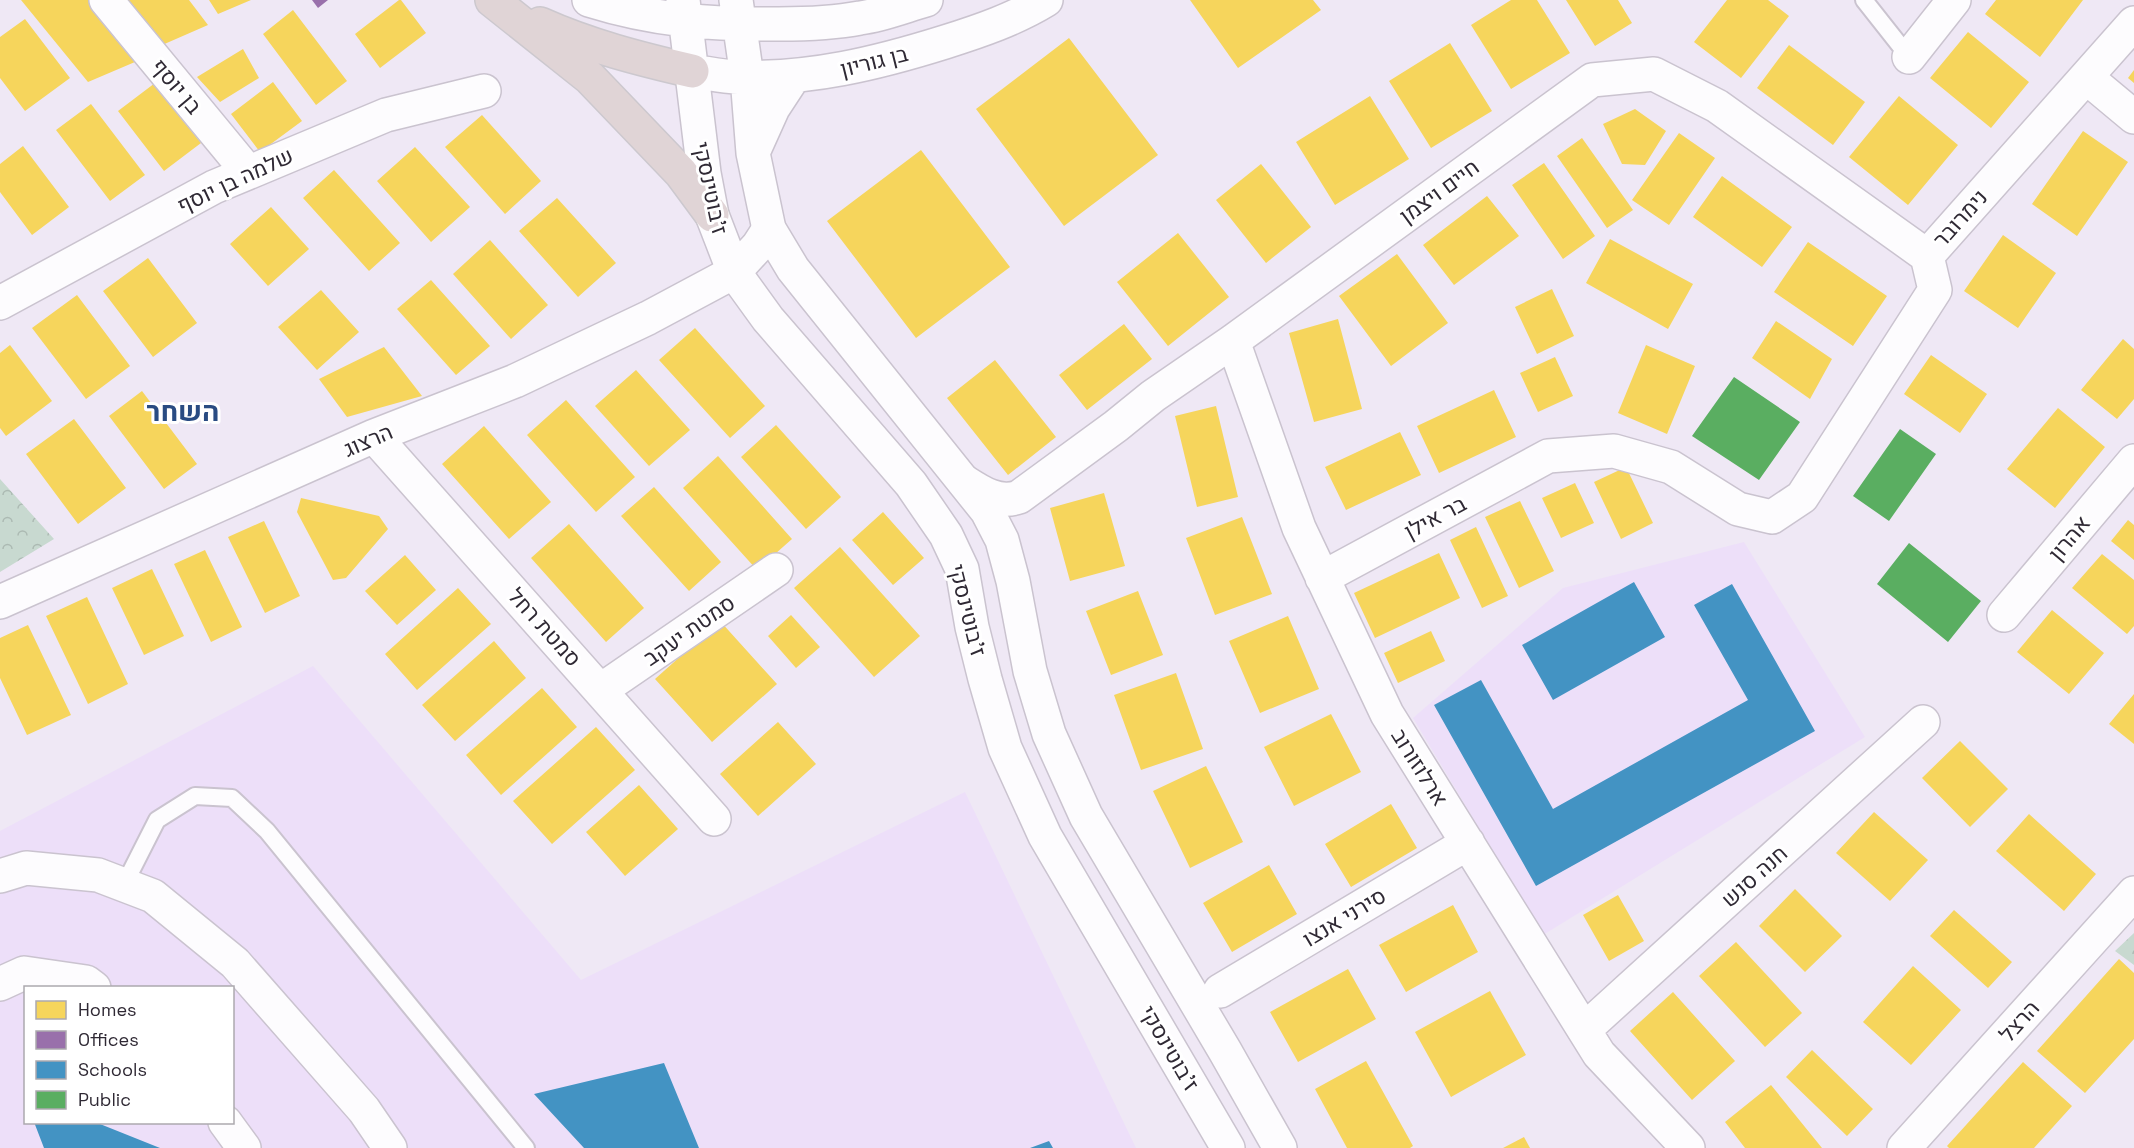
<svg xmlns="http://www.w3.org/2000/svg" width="2134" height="1148" font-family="'Space Grotesk',Heebo,sans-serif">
	<defs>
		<pattern id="park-crowns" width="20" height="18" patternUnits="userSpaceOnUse" patternTransform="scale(1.5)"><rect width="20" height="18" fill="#c8d9d0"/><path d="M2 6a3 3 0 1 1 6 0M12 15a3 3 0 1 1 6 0" fill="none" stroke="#acbab3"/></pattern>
	</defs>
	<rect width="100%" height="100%" fill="#efe8f5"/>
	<path fill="#eddff9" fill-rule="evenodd" d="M1744,542L1865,737L1543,935L1413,718L1563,588Z
		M313,666L581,980L965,792L1136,1148H0V831ZM26,988H232V1122H26Z"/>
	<path fill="url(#park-crowns)" d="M0,479L54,539L0,572Z
		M2134,933V965L2115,951Z"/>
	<path fill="#f6d55c" d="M21,0H98L142,59L88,82Z
		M119,0H189L208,25L153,49Z
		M209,0H251L218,14Z
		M399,0H401L426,33L380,68L355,34Z
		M1190,0H1313L1321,10L1238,68Z
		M1511,0H1537L1570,53L1511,89L1471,25Z
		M1566,0H1618L1632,23L1595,46Z
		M1727,0H1768L1789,16L1741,78L1694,42Z
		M1996,0H2083L2040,57L1985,14Z
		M293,10L347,81L316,105L263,34Z
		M25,19L70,78L25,111L0,78V37Z
		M1968,32L2029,82L1991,128L1930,78Z
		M1069,38L1158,155L1064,226L976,109Z
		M1450,43L1492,111L1431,148L1389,81Z
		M1789,45L1865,102L1833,145L1757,88Z
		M243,49L259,78L220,102L197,77Z
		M2134,70V83L2128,78Z
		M273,82L302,121L260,152L231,114Z
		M155,83L201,143L164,171L118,111Z
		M1370,96L1409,159L1335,205L1296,142Z
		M1899,96L1958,145L1908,205L1849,157Z
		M91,104L145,175L110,201L56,130Z
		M1635,109L1666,131L1645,165L1622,164L1603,124Z
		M482,115L541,181L505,214L445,147Z
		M2083,131L2128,162L2077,236L2032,204Z
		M1679,133L1715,158L1669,225L1632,200Z
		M1582,138L1633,210L1607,228L1557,156Z
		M23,146L69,207L32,235L0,192V164Z
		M415,147L470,207L431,242L377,181Z
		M921,150L1010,267L916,338L827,221Z
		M1544,163L1595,236L1563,259L1512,185Z
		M1261,164L1311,227L1266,263L1216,200Z
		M334,170L400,243L369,271L303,198Z
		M1722,176L1792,227L1762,267L1693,217Z
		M1487,196L1519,236L1454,285L1423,245Z
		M557,198L616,263L578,297L519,231Z
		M271,207L309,249L268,286L230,244Z
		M1178,233L1229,297L1168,346L1117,282Z
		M2003,235L2056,273L2018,328L1964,291Z
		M1610,239L1693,284L1668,329L1586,283Z
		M490,240L548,305L511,339L453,274Z
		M1808,242L1887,296L1853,346L1774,292Z
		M1397,254L1448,323L1391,366L1339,296Z
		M148,258L197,323L153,357L103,291Z
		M431,280L490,346L456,375L397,309Z
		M1552,289L1574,336L1537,354L1515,307Z
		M321,290L359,332L317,370L278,327Z
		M77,295L130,366L86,399L32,328Z
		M1338,319L1362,409L1314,422L1289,333Z
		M1776,321L1832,359L1810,399L1752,358Z
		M1124,324L1152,359L1087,410L1059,375Z
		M695,328L765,406L730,438L659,360Z
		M2123,339L2134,349V399L2117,419L2081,390Z
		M10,345L52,401L6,436L0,428V353Z
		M1646,345L1695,366L1667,434L1618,413Z
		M384,347L422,396L347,417L319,379Z
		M1931,355L1987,394L1960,433L1904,394Z
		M1555,357L1573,396L1538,412L1520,373Z
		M995,360L1056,437L1008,475L947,398Z
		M636,370L690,430L649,466L595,406Z
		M1494,390L1516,437L1439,473L1417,426Z
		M142,391L197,464L164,489L109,416Z
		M566,400L635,477L596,512L527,435Z
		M1216,406L1238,497L1197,507L1175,416Z
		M2058,408L2105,447L2055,508L2007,469Z
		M74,419L126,488L78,524L26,454Z
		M776,425L841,497L806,529L741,457Z
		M484,426L551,502L509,539L442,464Z
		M1400,432L1421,475L1346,510L1325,467Z
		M718,456L792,539L757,570L683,488Z
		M1626,467L1653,523L1621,539L1594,482Z
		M1575,483L1594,523L1561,538L1542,498Z
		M654,487L721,562L689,591L621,516Z
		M1104,493L1125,566L1070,581L1050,508Z
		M301,498L379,516L388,529L346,578L333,580L297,512Z
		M1520,501L1554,571L1519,588L1485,517Z
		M883,512L924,558L893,585L852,540Z
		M1242,517L1272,594L1215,615L1186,538Z
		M2128,520L2134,525V560L2111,541Z
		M264,521L300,596L265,613L228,537Z
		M569,524L644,608L606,642L531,558Z
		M1476,527L1508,596L1482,608L1450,540Z
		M840,547L920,636L874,677L794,588Z
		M205,550L242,627L211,642L174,564Z
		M1439,553L1460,598L1375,638L1354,593Z
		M2102,554L2134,580V626L2127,634L2072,588Z
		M405,555L436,590L397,625L365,591Z
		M152,569L184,636L144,655L112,588Z
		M458,588L491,624L417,690L385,654Z
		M1138,591L1163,655L1111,675L1086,611Z
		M87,597L128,684L88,704L46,616Z
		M2052,610L2104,653L2069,694L2017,652Z
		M791,615L820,647L796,668L768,636Z
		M1288,616L1319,689L1260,713L1229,641Z
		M720,621L777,684L712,742L655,679Z
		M28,625L71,715L27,735L0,678V638Z
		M1431,631L1445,661L1398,683L1384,653Z
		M494,641L526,678L455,741L422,705Z
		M1176,673L1203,749L1141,770L1114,695Z
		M542,688L577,727L501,795L466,755Z
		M2134,694V744L2109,724Z
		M1331,714L1361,772L1294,806L1264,747Z
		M778,722L816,764L758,816L720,774Z
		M596,727L635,770L552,844L513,801Z
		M1960,741L2008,789L1970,827L1922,778Z
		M1206,766L1243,842L1190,868L1153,791Z
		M639,785L678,829L625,876L586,832Z
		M1391,804L1417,848L1351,887L1325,844Z
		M1874,812L1928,860L1890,901L1836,853Z
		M2029,814L2096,874L2064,911L1996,851Z
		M1269,865L1297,914L1232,952L1203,903Z
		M1795,889L1842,936L1805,972L1759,926Z
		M1618,895L1644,941L1609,961L1583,915Z
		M1453,905L1478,952L1406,992L1379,945Z
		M1954,910L2012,962L1988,988L1930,936Z
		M1736,942L1802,1013L1765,1047L1699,976Z
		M2119,959L2134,973V1039L2085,1093L2037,1051Z
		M1913,966L1961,1010L1911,1065L1863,1022Z
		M1348,969L1376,1019L1298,1062L1270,1012Z
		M1490,991L1526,1055L1451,1097L1415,1032Z
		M1673,992L1735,1061L1692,1100L1630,1031Z
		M1812,1050L1873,1109L1847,1136L1786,1077Z
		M1366,1061L1413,1146L1410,1148H1347L1315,1089Z
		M2023,1062L2072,1106L2034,1148H1949L1947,1146Z
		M1771,1085L1822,1148H1745L1725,1122Z
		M1524,1137L1530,1148H1503Z"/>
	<path fill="#9970ab" d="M312,0H328L318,8Z"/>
	<path fill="#4393c3" d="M1634,582L1665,637L1553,700L1522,645Z
		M1732,584L1815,731L1536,886L1434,705L1481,680L1553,809L1748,700L1694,605Z
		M664,1063L699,1148H584L534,1094Z
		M34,1122H95L160,1148H44Z
		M1049,1141L1053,1148H1030Z"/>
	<path fill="#5aae61" d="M1734,377L1800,422L1759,480L1692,436Z
		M1900,429L1936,454L1889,521L1853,496Z
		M1909,543L1981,601L1948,642L1877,584Z"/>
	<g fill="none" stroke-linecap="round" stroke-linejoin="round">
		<defs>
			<path id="lane" d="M1864,0L1909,57
				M124,885L157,820L195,796L232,798L267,831L526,1148"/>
			<path id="street" d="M106,0L248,172
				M1909,57L1954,0
				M2086,77L2134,117
				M1927,256L2134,23
				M0,303L214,187L386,115L484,91
				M1233,341L1299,528L1387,714L1599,1054L1688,1148
				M374,436L714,819
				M965,482C982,493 999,504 1019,497L1116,426L1153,396L1233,341L1592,80L1654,74L1717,106L1927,256
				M1322,578L1548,456L1614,451L1671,467L1738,509L1772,517L1802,497L1935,290L1927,256
				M0,602L374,436L515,381L648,318L734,272L758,246L769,229
				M2004,615L2134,461
				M601,690L776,570
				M0,876L26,868L98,875L153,896L235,963L364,1110L390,1148
				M0,984L24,973L86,982L94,988
				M1220,991L1468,843
				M1584,1030L1923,722
				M225,1122L244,1148
				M1904,1148L2134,893"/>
			<path id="secondary" d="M589,0C653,20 712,25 779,24C806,24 834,23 860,18C883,15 905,6 926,0
				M683,0L704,173L712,215L734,272L768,319L911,484L946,535L962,569L972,627L985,679L1005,748L1045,836L1228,1148
				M736,0L747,77L753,153L769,229L793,269L987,511L1002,540L1013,581L1030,671L1049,734L1086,816L1225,1051L1280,1148
				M692,71C707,73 723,77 738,77C809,80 878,63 945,42C980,31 1015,19 1046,0
				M755,148L773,108L794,76"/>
			<path id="highway" d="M492,0L590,78L681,173L712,215
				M540,24C589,46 640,59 692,71"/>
		</defs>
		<use href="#lane" stroke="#cac3cf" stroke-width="20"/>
		<use href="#street" stroke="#cac3cf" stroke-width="36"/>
		<use href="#secondary" stroke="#cac3cf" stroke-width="36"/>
		<use href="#highway" stroke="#ccc8ce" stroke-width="36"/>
		<use href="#lane" stroke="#fdfcfe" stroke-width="16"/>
		<use href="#street" stroke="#fdfcfe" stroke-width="33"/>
		<use href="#secondary" stroke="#fdfcfe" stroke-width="33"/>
		<use href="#highway" stroke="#e0d4d6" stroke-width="33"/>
	</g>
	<g text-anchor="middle" stroke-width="6" stroke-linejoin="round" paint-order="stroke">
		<g font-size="22" fill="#2f2934" stroke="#fff">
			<text transform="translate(874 61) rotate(-14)" y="8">בן גוריון</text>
			<text transform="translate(177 86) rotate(50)" y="8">בן יוסף</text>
			<text transform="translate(235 180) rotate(-25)" y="8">שלמה בן יוסף</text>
			<text transform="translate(711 188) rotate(78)" y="8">ז'בוטינסקי</text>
			<text transform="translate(1439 191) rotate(-36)" y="8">חיים ויצמן</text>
			<text transform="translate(1960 218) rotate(-48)" y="8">נימרובר</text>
			<text transform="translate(368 440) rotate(-23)" y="8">הרצוג</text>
			<text transform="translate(1435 517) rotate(-28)" y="8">בר אילן</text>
			<text transform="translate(2069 538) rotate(-50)" y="8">אהרון</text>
			<text transform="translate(968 610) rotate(76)" y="8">ז'בוטינסקי</text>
			<text transform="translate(545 627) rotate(48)" y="8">סמטת רחל</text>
			<text transform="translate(689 630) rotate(-35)" y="8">סמטת יעקב</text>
			<text transform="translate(1420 767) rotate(58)" y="8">ארלוזורוב</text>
			<text transform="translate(1754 876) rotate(-42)" y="8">חנה סנש</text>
			<text transform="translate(1344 917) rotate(-31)" y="8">סירני אנצו</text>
			<text transform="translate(2019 1021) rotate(-48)" y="8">הרצל</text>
			<text transform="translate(1170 1048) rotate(60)" y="8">ז'בוטינסקי</text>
		</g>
		<g font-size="28" font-weight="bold" fill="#294b82" stroke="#fff">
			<text x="183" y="421">השחר</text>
		</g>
	</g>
	<rect x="24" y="986" width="210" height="138" fill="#ffffff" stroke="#aca9ae" stroke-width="1.5"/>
	<rect x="36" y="1001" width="30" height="18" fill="#f6d55c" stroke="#aca9ae" stroke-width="1.5"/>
	<text x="78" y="1016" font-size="18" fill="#2f2934">Homes</text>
	<rect x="36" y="1031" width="30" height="18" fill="#9970ab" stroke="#aca9ae" stroke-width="1.5"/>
	<text x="78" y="1046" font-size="18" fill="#2f2934">Offices</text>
	<rect x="36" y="1061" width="30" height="18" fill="#4393c3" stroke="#aca9ae" stroke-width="1.5"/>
	<text x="78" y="1076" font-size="18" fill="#2f2934">Schools</text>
	<rect x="36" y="1091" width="30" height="18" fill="#5aae61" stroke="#aca9ae" stroke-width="1.5"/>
	<text x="78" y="1106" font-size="18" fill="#2f2934">Public</text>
</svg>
